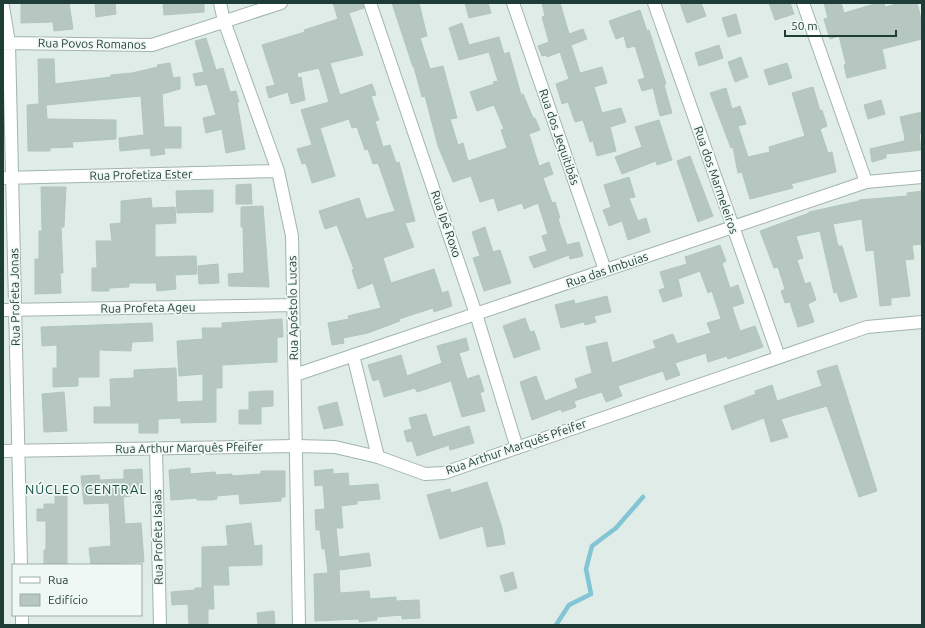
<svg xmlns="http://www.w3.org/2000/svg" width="925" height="628" font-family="Ubuntu,sans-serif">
	<rect width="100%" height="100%" fill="#dfece7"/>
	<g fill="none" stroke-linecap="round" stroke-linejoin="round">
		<path stroke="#83c4d5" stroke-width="4.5" d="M556,625L569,605L591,594L586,569L592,546L616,528L643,497"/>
	</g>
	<path fill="#b5c7c0" stroke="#b1c6be" d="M21,3H69L73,29L54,31L53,22L21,23Z
		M95,3H115L116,14L96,17Z
		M163,3H204V12L164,15Z
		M333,3H363L364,8L349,13L363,55L330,63L340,95L372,84L376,95L371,96L379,120L375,121L383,147L390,145L396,163L399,162L415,221L405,223L414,247L383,258L391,283L434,269L442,293L448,291L452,306L434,312L433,308L399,319L400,321L368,333L343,338L344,343L332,345L328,323L349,319L348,316L381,308L373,283L358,289L352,270L354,269L337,225L325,229L319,211L359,198L366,219L395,211L378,163L373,164L368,149L365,150L357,127L352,128L349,119L320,128L335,176L312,183L306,163L302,164L297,149L312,145L301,110L329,102L319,68L297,73L298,78L301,77L305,100L291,104L288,92L269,98L266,87L275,85L262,45L305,32L304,30L338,19Z
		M392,3H419L427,36L420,38L430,69L443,66L457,118L450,119L458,145L463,143L468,161L507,148L501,130L504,129L494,105L477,111L470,92L494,84L493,82L498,81L489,52L459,60L449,28L462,23L469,45L499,37L504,54L509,52L521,95L523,94L533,118H535L540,130L529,134L539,166L549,162L553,174L543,178L552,203L555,202L560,218L558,219L567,245L579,242L583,256L570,259L569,255L534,268L529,257L547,251L542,236L548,234L538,203L524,209L522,203L498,211L494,198L480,202L471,176L453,182L438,146L425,96L422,97L414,67H413Z
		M465,3H488L491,13L469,18Z
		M542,3H560L569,34L583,29L587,39L571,45L580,73L602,67L607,83L594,87L602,113L621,108L626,122L610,127L616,151L597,156L593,141L590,142L583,120L575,122L568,102L562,104L556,84L569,79L560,52L547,57L546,55L542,56L538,46L549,42L542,17L545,16Z
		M680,3H701L706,16L687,23Z
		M769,3H790L794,14L775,20Z
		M824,3H841L844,13L878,3H884L885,7L901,3H917L922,23V39L882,49L886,68L847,78L844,65L846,64L839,36L830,39L824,19L828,18Z
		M640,10L647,31L649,30L666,84L664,85L672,113L660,116L653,88L642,91L638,80L645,78L635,46L627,48L624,36L616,39L609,21Z
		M736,14L741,33L728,37L722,18Z
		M206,38L216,70L223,68L230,92L236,91L239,102H237L245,149L226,153L222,129L206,133L203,118L216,115L207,84L196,86L193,74L204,72L195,41Z
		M719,45L723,58L699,66L695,53Z
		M741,57L748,77L735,82L728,62Z
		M38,59H54L55,84L111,77V75L132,73L158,67L157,65L170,63L173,78L180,77V89L162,94L164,127H181V148H164L165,154L151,156L150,148L120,151L119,138L144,135L141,96L46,105L47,119L116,120V139L72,142L73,147L50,148V151H28L27,105L39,104Z
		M787,63L792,78L769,85L764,70Z
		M813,87L820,111L822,110L827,126L820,129L828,153L832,152L836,172L791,184L793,188L750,199L742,172L738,173L733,147L731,148L710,93L726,88L732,109L740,106L746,124L738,126L748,157L770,152L769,147L805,136L792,93Z
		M881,100L885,114L868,119L864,105Z
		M922,112V133L919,134L921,150L886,154V158L872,162L870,149L904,141L905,138L900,117Z
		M659,120L672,160L657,165L656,161L622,174L615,157L642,147L635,127Z
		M690,156L713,216L698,222L677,161Z
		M629,177L635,197L629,198L638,221L646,218L650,232L628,240L622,221L609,226L603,210L611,207L604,185Z
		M251,184L252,204H236V185Z
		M41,187H66L64,227H61L63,273H60L61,293L35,294V259H39V231H42Z
		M213,190V212L177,213L176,191Z
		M922,191V244L912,245L914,259L905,260L910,296L891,298V305L880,306L874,250L866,251L862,219L833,224L838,246H842L857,297L840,302L837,292L834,293L820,231L796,236L803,258L797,260L805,284L810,282L816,300L808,304L814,322L798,327L790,302L785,303L781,291L785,289L778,267L774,268L760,231L809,213V212L859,201V200L907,196V193Z
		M151,198L152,208L175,207L176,223L155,224V257L196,256L197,274L175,275L176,289L157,291L156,283H129V287L109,288V291H92V268H97L96,241H112L110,224L121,223V201Z
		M263,206L269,287L229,286L228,274L244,273L243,227H241V207Z
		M485,227L493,252L500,250L511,283L484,291L473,258L480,256L472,232Z
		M720,245L726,261L722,263L730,288L738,285L744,303L732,307L740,331L755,326L763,347L728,359L727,356L708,362L706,353L675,363L680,375L666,380L663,371L618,386L622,396L606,402L602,392L574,401L576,407L562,412L561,409L532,420L520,382L536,376L545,401L578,388L575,379L592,373L586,347L607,342L612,363L656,348L653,341L673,334L677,344L711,333L707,323L721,319L712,291L708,293L700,271L678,279L682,296L663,302L659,290L665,288L660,272L687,264L685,257Z
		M218,264L219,283L199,284L198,266Z
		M607,296L611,312L594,316L596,322L585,325L584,322L561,328L555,305L574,300L575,304Z
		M525,318L530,332L534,331L540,349L514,358L503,326Z
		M282,319L283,337H277V362L222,365V388H216V422L181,423V418L158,419V433H139V423H94V407H111L110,379L134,378V370L176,368L177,402L203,401V374L179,376L177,341L203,339L202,328H222V323Z
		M152,323L153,341L132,342L131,351L99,350V377H78V386L53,387V368H57V345L42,346L41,327Z
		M466,338L469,350L459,353L467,379L479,375L484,391L480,393L485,411L462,417L451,381L417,392L415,388L384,397L379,379L373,381L368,365L401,355L407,376L442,363L437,346Z
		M837,365L877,491L859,497L827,406L781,419L788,437L771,442L764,418L732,430L724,406L756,394L755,391L772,385L777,401L822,386L817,371Z
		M265,391H273V406L261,407V424H239V410H249V392Z
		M64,392L67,431L44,432L42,394Z
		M337,402L343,425L324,429L318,407Z
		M426,414L433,437L469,426L474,443L450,450L449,445L417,456L412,441L407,442L404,431L412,429L409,418Z
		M190,468V474L215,472L216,475L232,474V476L261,474V471H285V497H281V501L240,504L239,494L217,496V499L212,500H197V498L171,500L169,470Z
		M142,469L143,490H131V496L123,497L125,524L141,523L144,562L91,565L89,548L111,546L109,503L84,504L81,476L99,475L100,480L124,479V470Z
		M333,469V474L348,473L349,486L378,484L380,499L357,501V504L341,506L343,528H336L339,557L369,553L371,566L339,570L340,593L369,591L370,599L396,597V601L419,600L420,618L402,619V615L377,617V620L359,622V619L315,621L314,574L328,573L325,549H322L320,530H316L315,510L325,509L323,485L315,486L314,471Z
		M487,482L502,528L505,544L487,547L483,526L440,539L427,495L450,489L451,493Z
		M55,491H67V565H44V550H46V521H37V509H44V504H55Z
		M251,523L254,546L262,545V565L228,566L229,585H213L214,609H208V625H189L188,604L172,605L171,592L195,590V588H202V547L228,546L226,526Z
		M513,572L517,588L505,592L500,576Z
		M274,611L275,625H258L257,613Z"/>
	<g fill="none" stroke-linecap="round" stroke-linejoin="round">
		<defs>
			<path id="minor" d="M220,3L224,21L278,171L292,236L299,625
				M370,3L476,314L517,448
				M513,3L605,270
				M654,3L779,357
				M803,3L866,182
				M3,6L9,43L21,565
				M3,43L152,45L281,3
				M3,178L278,171
				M3,310L293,305
				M353,355L378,457
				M295,375L866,182L922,177
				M156,448L160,625
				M22,615V625"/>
			<path id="tertiary" d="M3,451L296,446L335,447L378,457L425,474L444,473L867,327L922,322"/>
		</defs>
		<use href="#minor" stroke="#a2b4af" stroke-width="14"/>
		<use href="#tertiary" stroke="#a2b4af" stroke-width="14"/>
		<use href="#minor" stroke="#fff" stroke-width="12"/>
		<use href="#tertiary" stroke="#fff" stroke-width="12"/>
	</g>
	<g text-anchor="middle" stroke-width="3.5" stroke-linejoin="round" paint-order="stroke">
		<g font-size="12" fill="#1f3d37" stroke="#f0f8f5">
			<text transform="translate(92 44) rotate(1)" y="4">Rua Povos Romanos</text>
			<text transform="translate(559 137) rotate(71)" y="4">Rua dos Jequitibás</text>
			<text transform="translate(141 175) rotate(-1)" y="4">Rua Profetiza Ester</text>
			<text transform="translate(716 180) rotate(71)" y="4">Rua dos Marmeleiros</text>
			<text transform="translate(446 224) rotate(71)" y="4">Rua Ipê Roxo</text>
			<text transform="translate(607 270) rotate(-19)" y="4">Rua das Imbuias</text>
			<text transform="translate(15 297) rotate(-91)" y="4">Rua Profeta Jonas</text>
			<text transform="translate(148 308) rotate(-1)" y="4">Rua Profeta Ageu</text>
			<text transform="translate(293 308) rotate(-91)" y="4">Rua Apóstolo Lucas</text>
			<text transform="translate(516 447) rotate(-19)" y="4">Rua Arthur Marquês Pfeifer</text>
			<text transform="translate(189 448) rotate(-1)" y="4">Rua Arthur Marquês Pfeifer</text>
			<text transform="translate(158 537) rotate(-91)" y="4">Rua Profeta Isaias</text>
		</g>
		<g font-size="13" letter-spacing="1" fill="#1a5146" stroke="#f0f8f5">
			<text x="86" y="494">NÚCLEO CENTRAL</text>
		</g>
	</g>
	<rect width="925" height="628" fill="none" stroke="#1f3d37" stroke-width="8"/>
	<rect x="12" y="564" width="130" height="52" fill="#f0f8f5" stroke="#9cada9"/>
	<rect x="20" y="577" width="20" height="6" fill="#ffffff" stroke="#9cada9"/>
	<text x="48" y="584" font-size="12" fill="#1f3d37">Rua</text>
	<rect x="20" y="594" width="20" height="12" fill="#b5c7c0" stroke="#9cada9"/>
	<text x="48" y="604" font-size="12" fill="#1f3d37">Edifício</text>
	<path d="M785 30v6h111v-6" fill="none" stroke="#1f3d37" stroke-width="2"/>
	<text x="791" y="30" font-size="12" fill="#1f3d37" stroke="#f0f8f5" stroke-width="3" paint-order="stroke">50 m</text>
</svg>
